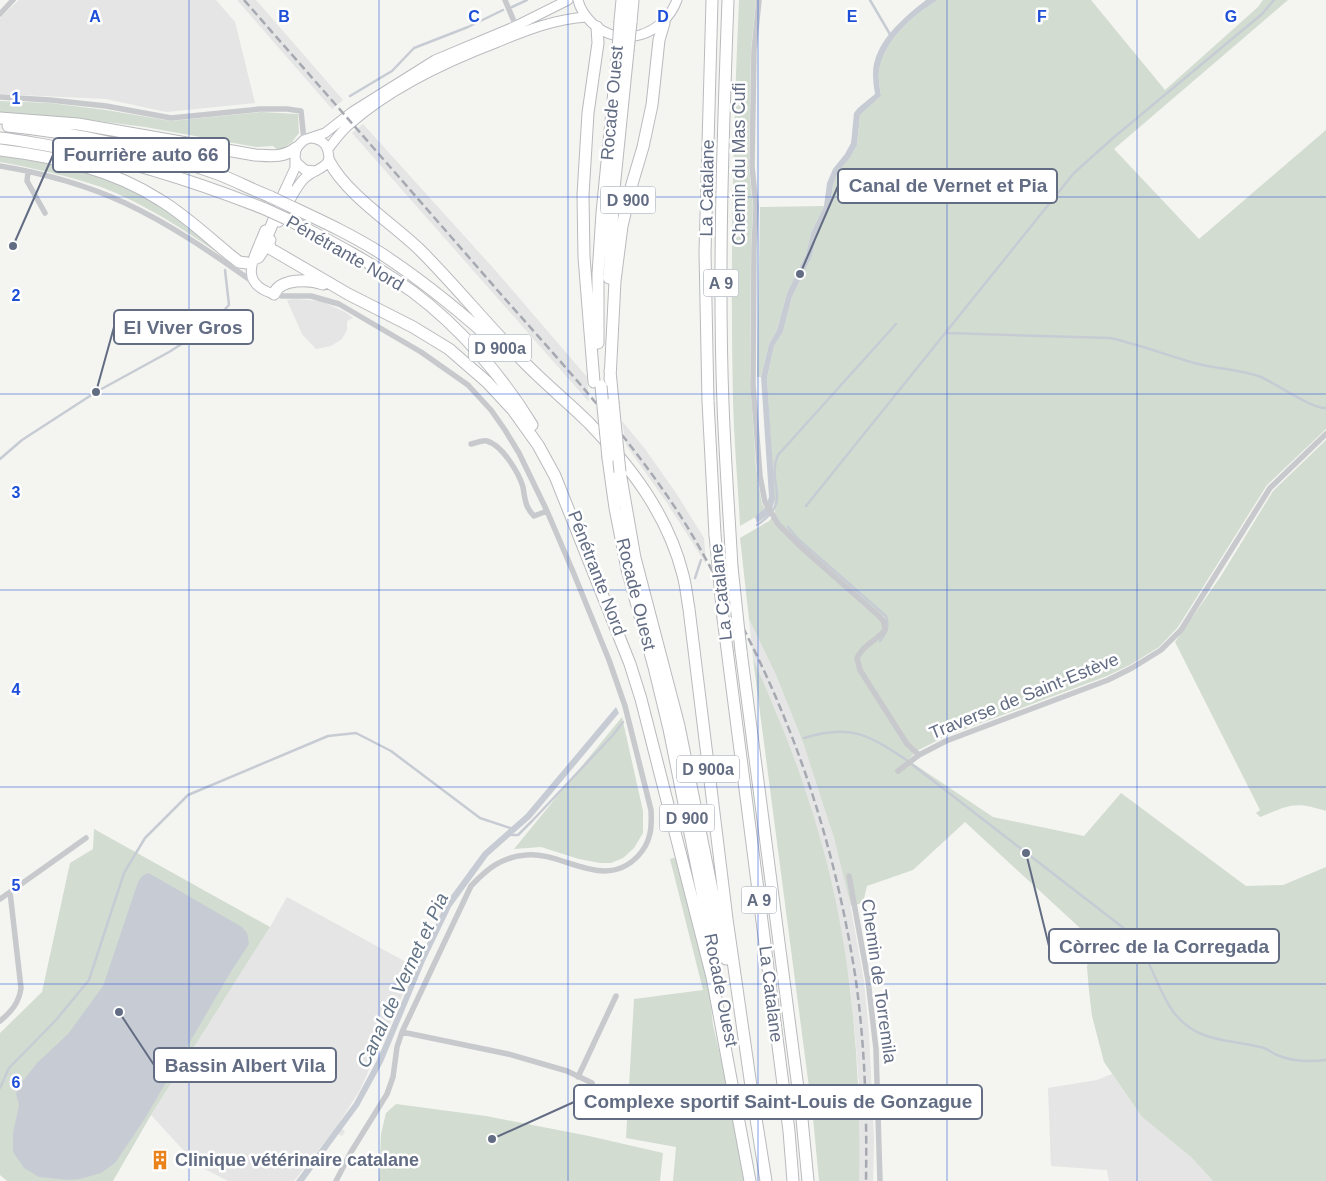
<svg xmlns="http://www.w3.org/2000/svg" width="1326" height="1181" font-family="Arial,sans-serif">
	<rect width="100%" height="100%" fill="#f4f5f0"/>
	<path fill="#e4e5e4" d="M19,0H216L235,22L255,103L166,112L106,99L0,94V18Z
		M237,0H256L343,100L332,109Z
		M363,124L495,270L587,377L589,402L352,133Z
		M296,299L321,301L345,312L353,318L347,321V330L342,339L331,346L316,349L302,334L287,300Z
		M622,421L645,449L676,493L704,538L706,564L667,503L626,445Z
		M749,619L776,675L804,745L821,793L846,881L864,981L869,1033L874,1140L873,1181H859V1085L855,1034L850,985L832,884L807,798L775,709L753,659Z
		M287,897L415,967L360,1090L337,1126L345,1131L342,1136L333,1131L294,1181H228L197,1165L151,1115L270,927Z
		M1112,1074L1142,1117L1191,1157L1213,1181H1109L1107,1170L1051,1166L1048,1088L1097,1080Z"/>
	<path fill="#d3dcd1" d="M739,0H756L751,50L749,166L753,208L751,248L750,378L756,468L762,504L765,508L759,515L740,526C738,484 734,443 733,401C730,267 733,134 739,0Z
		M938,0H1091L1165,90L1258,7L1263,0H1288L1114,149L1199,239L1326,130V429L1267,485L1178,627L1159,647L1130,665L1107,676L944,737L917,751L908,760L993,817L1084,836L1121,793L1246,886L1283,885L1326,867V1181H1213L1191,1157L1142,1117L1104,1062L1092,1016L1089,991L1087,967L1094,932L1081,929L965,822L913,870L867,886L863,903L851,906L834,838L804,745L776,675L749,619L740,538L769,521L775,514L767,378L774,346L783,332L792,297L812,256L817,235L830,207L833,185L838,172L850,158L857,145L860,115L881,96C880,88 878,80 879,72C883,41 913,15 938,0Z
		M0,101L50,103L106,110L171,121L261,112L298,114L299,133L292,142L279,151L273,146L256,147L145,127L75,118L0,112Z
		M0,156C55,163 110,175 157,204C182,220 205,240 228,258L227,259C187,232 146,204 101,187C68,176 34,168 0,162Z
		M824,206L811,233L806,254L787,293L777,330L769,344L761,377H757L760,207Z
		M1326,440V811C1293,801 1291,805 1260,817L1256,813L1260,810L1175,642L1221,576L1273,491Z
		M753,659C786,731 814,807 832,884C854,982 861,1081 859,1181H819L813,1118Z
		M622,717L643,811V833L634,848L623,858L611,863H600L579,859L541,847L514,849Z
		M94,829L270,927L151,1115L113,1181H7L0,1175V1033L42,992L70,863L93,849Z
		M677,857L709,989L713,1025L728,1089L745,1181H673L676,1147L626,1138L634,999L703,990L670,859Z
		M396,1104L486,1116L589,1136L663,1153L660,1181H379L381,1134L386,1113Z"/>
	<path fill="#c7ccd4" d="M926,0H938C913,15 883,41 879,72C878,80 880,88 881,96L860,115L857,145L850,158L838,172L833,185L830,207L817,235L812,256L792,297L783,332L774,346L767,378L775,499L771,513L757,523L755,517L765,508L769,497L761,377L769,344L777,330L787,293L806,254L811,233L824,206L827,183L833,169L845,154L851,143L854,113L858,108L875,94C874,88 873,81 873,74C873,43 903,18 926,0Z
		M616,707L619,713L531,818L488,856L451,907L425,961L383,1062L359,1106L304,1181H296L354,1103L377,1060L420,959L445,904L483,852L526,814Z
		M148,873L154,876L242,927L247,933L249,944L232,970L144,1120L115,1163L101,1173L80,1179L69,1180L39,1177L24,1168L13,1152V1133L19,1105L16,1094L18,1087L37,1063L68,1034L103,986L138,882L142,876Z"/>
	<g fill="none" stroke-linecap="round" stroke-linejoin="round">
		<path stroke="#c7ccd4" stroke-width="2.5" d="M870,0L891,36
			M512,7L527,0
			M350,96L392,71L414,48L468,27L503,10
			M946,333L1110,338C1138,344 1166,355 1194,363C1216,369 1240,369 1261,377C1275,383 1314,410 1326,408
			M0,459L22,440L96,392L169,352L207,328L229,305L225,270
			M806,506L1074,173L1113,138L1262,14L1274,0
			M757,525C795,500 765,484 778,455L896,324
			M788,527L798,539L886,616C889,627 887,632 880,641
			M695,578L701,560
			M804,738C850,724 867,734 905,759L1130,933C1160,967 1158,1018 1204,1035C1222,1042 1242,1042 1260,1047C1267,1048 1272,1053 1277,1055C1293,1062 1310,1062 1326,1060
			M509,835H518L533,820L613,735L623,722
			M0,1088L9,1068L56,1020L89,980L124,873L145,838L188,795L328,736L356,733L391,751L480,818L513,829"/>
		<defs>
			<path id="secondary" d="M578,0C580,9 586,17 592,23C621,50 664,35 677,0
				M328,149C335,140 342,130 351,123C392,87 448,61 498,42C527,30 555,19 587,17
				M316,171L305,170L297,163L295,158L296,148L304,140L325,133L352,112L435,60L516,26L568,0
				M283,194L295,168V159
				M279,222C286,209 295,186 306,177C314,170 322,170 329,161C329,148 325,139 311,138
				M265,230C255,256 236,283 274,294
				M247,263L259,258L271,240"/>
			<path id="highway" d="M712,0L705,253L708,401L715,535
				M728,0C723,135 718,270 723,404C725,458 729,513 732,567
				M620,21L622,0
				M631,22L633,0
				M0,118L78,124L255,155C271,156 283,158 296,148
				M8,126C79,133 151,150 218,174C236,181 253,190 271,197
				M0,138C19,140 38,144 57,147C129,160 197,182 265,209
				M0,150C56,157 112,169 160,200C185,215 207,236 230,255L239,262L247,263
				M329,161C347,195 392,223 420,250C456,286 487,325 523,361C544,383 568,402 589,423C631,467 668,515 683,575C686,586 687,598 689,609L727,919L754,1107
				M287,188L266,239L271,249L348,294L413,327L449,349L487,382L513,410L538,445L555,476L630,664L641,699L712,977L750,1181
				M294,208C324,222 354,236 382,254C426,283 466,316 505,352
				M289,220C332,242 374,264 413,292C460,327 502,376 532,425
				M609,278L614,189L628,51
				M274,294C280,278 310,279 323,284
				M598,343V274L602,213L618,50
				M610,371L613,402
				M610,379L615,281L622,226L632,184L643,147L652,105L659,40L664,23
				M594,382L584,257L583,195L588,113L598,43L597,27
				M608,458L615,508L627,569L654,667L669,729L715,957
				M620,472L635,558L679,726L726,959
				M723,618L789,1131L793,1181
				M741,651L802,1119L808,1181
				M753,1100L766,1181"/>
		</defs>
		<use href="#secondary" stroke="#b9bbc1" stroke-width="11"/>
		<use href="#highway" stroke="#b9babe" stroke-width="13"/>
		<path stroke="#c7c9cd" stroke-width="5.5" d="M505,0L516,26
			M759,0L754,50L752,166L756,207L754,248L753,385L760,476L765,502L778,524L802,548L879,616L884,622L885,630C876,641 863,645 857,658L860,670L907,744L919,755
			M0,14L13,0
			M0,97L50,100L106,106L171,118L260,109H287L301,111L304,140
			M0,166C42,173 86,185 125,203C170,224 212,253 253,282
			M28,172L27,181L45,213
			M274,294L282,296H311L339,304L421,352L468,385L491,410L505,430L519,453L547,511L574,574L609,660L625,706L651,810C652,828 651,842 638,856C604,892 563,851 526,855C501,857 487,869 471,886L402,1032L397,1047L393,1077L387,1094L351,1152L336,1181
			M471,444C476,443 482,440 487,441C502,445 519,473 523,487C525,499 525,507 534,516L547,511
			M898,771L919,755L946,741L1108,680L1132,668L1161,650L1181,630L1270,488L1326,434
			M849,876L868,980L876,1049L880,1181
			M0,899L86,838
			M0,1021C11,1012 19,1003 21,988L10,892
			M402,1032L508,1054L567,1071L592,1083
			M578,1077L616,996"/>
		<use href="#secondary" stroke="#fff" stroke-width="9"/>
		<use href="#highway" stroke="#fff" stroke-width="11"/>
		<path stroke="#a6a9b1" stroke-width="2.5" stroke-dasharray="8 4" stroke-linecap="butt" d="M244,0C329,97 414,194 499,292C558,359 620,426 670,500C687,525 702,551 716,578C789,705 834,836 856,981C865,1047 867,1114 866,1181"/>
		<defs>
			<path id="highway-bridge" d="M618,50L620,21
				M628,51L631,22
				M271,197L294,208
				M265,209L289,220
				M601,386L608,458
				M613,402L620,472
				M715,535L723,618
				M732,567L741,651"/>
		</defs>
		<use href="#highway-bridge" stroke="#b9babe" stroke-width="13" stroke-linecap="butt"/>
		<use href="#highway-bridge" stroke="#fff" stroke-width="11"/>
	</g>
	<path fill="none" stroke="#1d4ed8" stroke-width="1" stroke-opacity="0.55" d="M189,0V1181M379,0V1181M568,0V1181M758,0V1181M947,0V1181M1137,0V1181M0,197H1326M0,394H1326M0,590H1326M0,787H1326M0,984H1326"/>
	<defs>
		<symbol id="building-bare" viewBox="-9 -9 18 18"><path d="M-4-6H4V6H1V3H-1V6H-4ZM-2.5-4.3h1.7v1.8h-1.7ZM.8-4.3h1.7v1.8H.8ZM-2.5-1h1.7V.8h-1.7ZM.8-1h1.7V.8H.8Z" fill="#ea831b" stroke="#fff" stroke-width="2.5" paint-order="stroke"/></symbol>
	</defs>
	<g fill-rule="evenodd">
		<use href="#building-bare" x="146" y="1146" width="28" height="28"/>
	</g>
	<g text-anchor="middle" stroke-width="5" stroke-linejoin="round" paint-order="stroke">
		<g fill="#fff" stroke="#9198a8" stroke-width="1">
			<rect x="600.5" y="186.5" width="55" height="27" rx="4"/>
			<rect x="703.5" y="269.5" width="35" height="27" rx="4"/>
			<rect x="469" y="334.5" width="62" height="27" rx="4"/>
			<rect x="677" y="755.5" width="62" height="27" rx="4"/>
			<rect x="659.5" y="804.5" width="55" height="27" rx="4"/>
			<rect x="741.5" y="886.5" width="35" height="27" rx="4"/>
		</g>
		<g font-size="16" font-weight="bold" fill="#626c83">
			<text x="628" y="206">D 900</text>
			<text x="721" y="289">A 9</text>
			<text x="500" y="354">D 900a</text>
			<text x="708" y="775">D 900a</text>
			<text x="687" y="824">D 900</text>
			<text x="759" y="906">A 9</text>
		</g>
		<g font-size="18" fill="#626c83" stroke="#fff">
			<text transform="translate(612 103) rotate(-85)" y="6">Rocade Ouest</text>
			<text transform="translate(739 164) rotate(-90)" y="6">Chemin du Mas Cufi</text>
			<text transform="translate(707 188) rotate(-89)" y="6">La Catalane</text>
			<text transform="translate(345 253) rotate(30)" y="6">Pénétrante Nord</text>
			<text transform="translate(597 573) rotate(69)" y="6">Pénétrante Nord</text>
			<text transform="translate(721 592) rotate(-96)" y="6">La Catalane</text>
			<text transform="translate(636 594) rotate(76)" y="6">Rocade Ouest</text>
			<text transform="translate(1024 696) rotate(-22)" y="6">Traverse de Saint-Estève</text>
			<text transform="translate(879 981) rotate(82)" y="6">Chemin de Torremila</text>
			<text transform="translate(721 990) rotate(79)" y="6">Rocade Ouest</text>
			<text transform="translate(771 994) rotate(83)" y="6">La Catalane</text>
		</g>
		<g font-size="18" font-weight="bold" fill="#626c83" stroke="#fff" text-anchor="start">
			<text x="175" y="1166">Clinique vétérinaire catalane</text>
		</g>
		<g font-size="19" font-style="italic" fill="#637487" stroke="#fff">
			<text transform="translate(402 980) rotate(-65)" y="7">Canal de Vernet et Pia</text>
		</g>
	</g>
	<g font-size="16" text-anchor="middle" font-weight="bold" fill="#1d4ed8" stroke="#fff" stroke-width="5" stroke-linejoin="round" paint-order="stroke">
		<text x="95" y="22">A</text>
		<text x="284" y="22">B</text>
		<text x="474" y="22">C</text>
		<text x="663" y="22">D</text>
		<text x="852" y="22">E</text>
		<text x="1042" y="22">F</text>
		<text x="1231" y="22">G</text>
		<text x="16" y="104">1</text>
		<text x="16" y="301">2</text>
		<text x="16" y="498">3</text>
		<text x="16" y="695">4</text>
		<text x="16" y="891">5</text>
		<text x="16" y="1088">6</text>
	</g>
	<path fill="none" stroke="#626c83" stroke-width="2" d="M13 246L53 155M800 274L838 186M96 392L114 327M1026 853L1049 946M119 1012L154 1065M492 1139L574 1102"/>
	<g fill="#626c83" stroke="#fff" stroke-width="2">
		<circle cx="13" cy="246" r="5"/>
		<circle cx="800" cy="274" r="5"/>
		<circle cx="96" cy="392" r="5"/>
		<circle cx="1026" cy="853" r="5"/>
		<circle cx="119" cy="1012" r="5"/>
		<circle cx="492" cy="1139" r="5"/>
	</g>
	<g fill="#fff" stroke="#626c83" stroke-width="2">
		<rect x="53" y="138" width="176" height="34" rx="5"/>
		<rect x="838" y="169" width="219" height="34" rx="5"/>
		<rect x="114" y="310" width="139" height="34" rx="5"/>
		<rect x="1049" y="929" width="230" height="34" rx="5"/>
		<rect x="154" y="1048" width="182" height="34" rx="5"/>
		<rect x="574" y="1085" width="408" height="34" rx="5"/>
	</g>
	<g font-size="19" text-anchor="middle" font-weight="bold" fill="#626c83">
		<text x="141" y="161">Fourrière auto 66</text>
		<text x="948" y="192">Canal de Vernet et Pia</text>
		<text x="183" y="334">El Viver Gros</text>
		<text x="1164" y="953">Còrrec de la Corregada</text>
		<text x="245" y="1072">Bassin Albert Vila</text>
		<text x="778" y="1108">Complexe sportif Saint-Louis de Gonzague</text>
	</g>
</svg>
